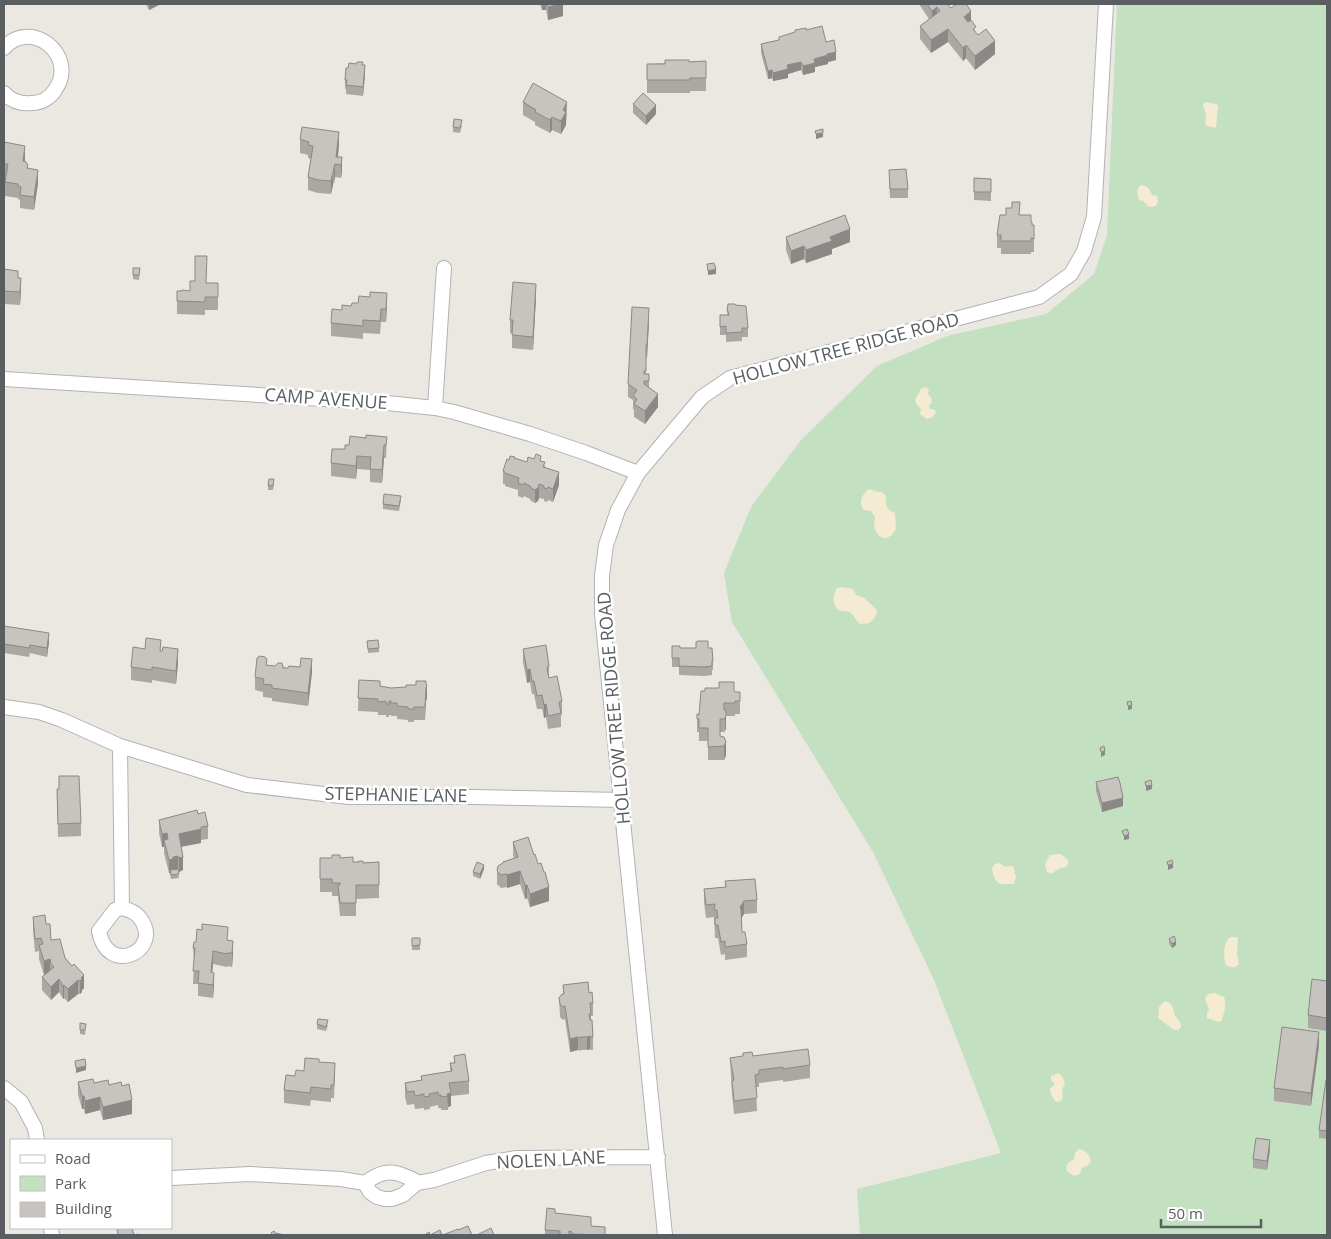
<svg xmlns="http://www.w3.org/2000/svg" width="1331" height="1239" font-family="'Open Sans',sans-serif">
	<rect width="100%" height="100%" fill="#ebe8e2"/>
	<path fill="#c3e0c1" d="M1117,4H1327V1235H860L857,1189L1001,1153L934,980L873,852L732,622L724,573L751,507L801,440L877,366L947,336L1046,314L1094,274L1107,235Z"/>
	<path fill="#f5ebd3" d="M1205,102L1216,104L1218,106L1216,128L1207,126L1205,123L1206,114L1203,105Z
		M1141,185C1148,186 1150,189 1152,195L1157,196L1158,201L1156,206L1149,207L1143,201L1139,200C1137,195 1136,188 1141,185Z
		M926,387L929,390L928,394L931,398L932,402L929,405L930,409H934L936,413L932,417L927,419L920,414L921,409L917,405L915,400L921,389Z
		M869,489L877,492H882L886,496C885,504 886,510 895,513L896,529C889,542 878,541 874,526C874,523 875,521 875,518C875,516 872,513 871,511L864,510C858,503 862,494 869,489Z
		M841,587L853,589L856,595L864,598L876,609L877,612L874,619L869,623L860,624C856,621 853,613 849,612C845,610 841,612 837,609C832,601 833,596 837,588Z
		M1059,854L1062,855L1068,860V865C1064,869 1062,867 1058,869C1053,872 1054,875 1047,872L1045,864L1050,855Z
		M1000,863L1005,867L1010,866H1013L1016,877L1014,884H1000C994,881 993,874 992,868L995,864Z
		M1230,937H1235L1238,938L1237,953L1239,964C1235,968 1232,968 1226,965C1223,957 1223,943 1230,937Z
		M1215,993L1224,997C1227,1005 1224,1012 1222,1020L1219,1022L1207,1018V1013L1209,1010L1205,998L1208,994Z
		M1165,1001C1175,1005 1172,1009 1176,1017C1177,1019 1180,1022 1181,1024V1027L1178,1030H1174L1158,1018L1159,1007Z
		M1058,1073L1062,1076L1065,1083L1062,1090L1063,1097L1061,1101L1057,1102C1053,1100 1050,1093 1050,1089L1054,1085V1083L1051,1080V1076Z
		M1079,1149C1086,1150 1090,1155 1091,1162L1087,1166L1082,1168L1080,1174L1074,1176L1067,1171C1065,1163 1070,1162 1074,1159L1075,1153Z"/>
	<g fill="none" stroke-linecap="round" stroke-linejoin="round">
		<defs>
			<path id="minor" d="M4,48C31,17 79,56 55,90C50,98 41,103 32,103C21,104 11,101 4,93
				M4,379L387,403L435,408L454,412L530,434L586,453L638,473
				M435,408L444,268
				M4,707L39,712L62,720L120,746L247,785L349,797H475L622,800
				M120,746L122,908C131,910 139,914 143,923C159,952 107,976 99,931L115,910L122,908
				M4,1088L21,1102L35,1128L37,1140
				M171,1178L250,1174L341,1179L365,1183L370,1192L377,1197L385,1199H392L403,1195L417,1183L434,1180L486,1163L517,1158L658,1157
				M365,1183C380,1172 390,1169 407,1177C412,1179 414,1179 417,1183
				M51,1228L52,1235
				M665,1235L602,614V576L606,545L618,510L638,473L702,397L730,378L1039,297L1071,274L1084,251L1094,217L1106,4"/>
		</defs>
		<use href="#minor" stroke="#afb3b6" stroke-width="16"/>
		<use href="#minor" stroke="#fff" stroke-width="14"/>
	</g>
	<path fill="#aba8a4" d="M146,4H161L149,10Z
		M540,4H564L563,5V16L548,20L546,10H542Z
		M919,4H947L951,8L971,21L976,33L995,54L975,70L966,58L963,61L948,42L931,53L920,39V26L929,19Z
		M806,30L826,42L836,60L828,62V64L815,67V72L803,75L801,70L788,74V78L773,81L772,78L768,79L761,53V44L779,40Z
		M706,61V91H690V93H647V64Z
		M363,65L365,74L363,96L346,94V89H345V80L348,68Z
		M523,102L567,115L566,117V125L561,134L552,130L550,133L535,125V122L523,115Z
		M633,104L656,114L646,125L633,113Z
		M462,125L460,133L453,132V127Z
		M300,139L339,145L338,157H342V171L341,178L335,177L331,194L318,193L308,190V177L311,159L308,158V155L300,153Z
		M4,142L25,159V161L28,168L38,183L34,210L20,208V200L18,199V198L5,196V182L6,177H4Z
		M889,178L908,189V198H890Z
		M974,178L991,179V201L974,200Z
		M1020,215L1031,222L1032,225H1034V252H1031V254H1001V248H997V235Z
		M786,237L850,242L832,249V254L806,263L804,259L791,264L786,250Z
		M133,268H140L139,280L133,279Z
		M4,269L18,278L21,291L20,305L4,304Z
		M206,283H218V310H205V315L177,314V291H190Z
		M536,297L533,350L512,348V333H510V320Z
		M728,304L735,305L748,328V337H742V341L726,342V335H720V315H727Z
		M351,306H387L386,322H381L380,334L363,333V339L331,336V323L342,310Z
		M649,321L647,358H646V374H649V388L658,407L645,424L634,417V410L633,409V400L628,397V384Z
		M387,437L386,458H384L382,483L370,482V470L357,469L356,479L331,476V463L349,445L366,438Z
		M515,458L527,462L541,461L559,485L553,502L548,500L547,502L544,501V499L539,498L538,501L535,503L531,501L530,499L524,496L523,498L518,496V490L505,486V484H503V471L509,460Z
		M274,484L273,490H268V485Z
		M401,500L399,511L383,509V504Z
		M4,626L49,642L47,657L30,653L29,657L4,653Z
		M367,641L379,648V652L368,653Z
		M672,646L680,648H708L713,661V670H712V675L704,676L679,675V667H672Z
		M523,649L549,666V678L562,701V715H561V727L548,729L546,717L544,718L542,709H537L534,694H532L530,682L527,683L523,662Z
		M161,651L178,663L176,684L152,680V683L131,680V667Z
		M267,665L312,672L308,706L272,701V698L263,697V692L255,690V677Z
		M359,680L380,686L427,698L426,701L425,720H414V722H408V720L397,719V716H391V715H389V717H386V715H378V712L358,711Z
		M719,688L734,691L735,692H740V714H735V716H726V729L725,730V732H720V736L724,737L726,755L724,760H708V741H699V732H697V714L699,715L705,691Z
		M1096,782L1123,806L1102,812L1096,791Z
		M57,789L81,823V836L58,837Z
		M198,814L208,826V839L201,840V843L181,847L183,870L179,872L178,869L179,878L171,879L170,873H169L164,853V847H162L159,833V820Z
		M513,842L549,901L530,907L527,898L525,899L520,884L507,888V887L501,888L497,884V871L503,863V862L514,858L513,855Z
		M320,858H340L353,862L363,863L379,862V898L356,899V916H340L338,896H332V892H320Z
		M484,869L480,879L473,876V872Z
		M725,881L757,900V913L744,914L741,919L742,932L747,944V957L725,960V954L721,955L718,938H715L714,917L706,918L704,902V889L725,887Z
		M33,917L46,924L51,940L72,966L84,988L82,990V992L80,994H78L68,1002L64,998L63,999L59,992L51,1000L42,990V977L46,974L44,975L39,959V951L35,952L33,930Z
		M412,938H420V950H412Z
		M1169,939L1176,945L1172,948L1169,944Z
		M228,940L233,954L232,967L227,966V967L213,964L212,973L214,986L213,998L198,996V984H193L194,961L193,948Z
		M1327,981V1031L1308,1028V1015Z
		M563,985L589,993L593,1003V1016H591V1020L593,1037V1050H590V1049L587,1050H581V1051L578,1050L570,1052L565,1019L563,1020L560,1017L559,998L563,994Z
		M80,1023L86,1024L85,1035L80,1034Z
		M317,1024L328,1025L326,1031L317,1029Z
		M1319,1045L1311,1106L1274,1101V1088Z
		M743,1053L753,1056L810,1065V1078L783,1082V1080L759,1083V1087H756L757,1111L734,1114L732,1094L730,1058L743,1056Z
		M454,1056L469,1081V1094L451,1096V1106L448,1107V1110H441V1108H438V1105L430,1107V1109L424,1110V1108L415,1109L414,1104L407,1105L405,1097V1083L421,1080V1076L450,1071V1063H454Z
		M319,1062L335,1076L334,1098H331V1102L311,1100L310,1106L284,1103V1090L295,1076Z
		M1327,1080V1139L1319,1138V1130Z
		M78,1082L122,1086L132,1114L103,1120L100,1110L85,1114L84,1109H82L78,1095Z
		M1270,1149L1267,1170L1253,1168V1159Z
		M555,1213L591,1226L605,1235H545V1230Z"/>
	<path fill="#8b8886" d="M149,4H161L149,10Z
		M542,4H546V10H542Z
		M560,4H564L563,5V16L548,20V7Z
		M937,7V20L932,24V11Z
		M971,11V24L964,30V17Z
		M948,29V42L931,53V40Z
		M995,41V54L975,70V56Z
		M966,45V58L963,61V48Z
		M836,52V60L828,62V64L815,67V72L803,75V66L814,59L827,54Z
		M801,62V70L788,74V78L773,81V73L787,65Z
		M365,65V74L363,96V87Z
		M772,70V78L768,79V71Z
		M567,102L566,125L561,134V121L563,110Z
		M656,105V114L646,125V116Z
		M552,117V130L550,133V120Z
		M339,132V145L337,164L336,157Z
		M823,133V137L816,139V134Z
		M25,146V159L23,174V161Z
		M342,157V171L341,178V165Z
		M335,164V177L334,184V171Z
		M38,170V183L34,210V197Z
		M333,171V184L331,194V181Z
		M850,229V242L832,249V254L806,263V250L830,237Z
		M804,246V259L791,264V251Z
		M716,269V274L708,275V271Z
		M21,278V291L20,305V292Z
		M536,284V297L533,350V337Z
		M387,293V306L386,322V309Z
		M649,308V321L647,358V345Z
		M658,394V407L645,424V411Z
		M384,445V458L382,483V470Z
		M357,456V469L356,479V466Z
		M559,472V485L553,502V489Z
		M539,484V498L538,501L535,503V490Z
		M49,633V642L47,657V648Z
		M178,649V663L176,684V671Z
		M312,659V672L308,706V693Z
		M530,669V682L527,683V670Z
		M426,681V688L427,685V698L426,701L425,720Z
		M546,704V717L544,718V705Z
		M1132,705V709L1128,710V706Z
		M726,711V729L725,730V717Z
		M726,742V755L724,760V746Z
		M1105,751V755L1101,757V752Z
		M1152,785V789L1146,791V786Z
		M1123,798V806L1102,812V803Z
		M201,829V843L179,847V834Z
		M167,833V846L164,840V847H162V834Z
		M1129,834V839L1124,840V836Z
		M178,856V869L170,870V873H169V860L173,857Z
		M183,857V870L179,872V858Z
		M1173,864V868L1168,870V865Z
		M484,865V869L480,879V874Z
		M520,871V884L507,888V875Z
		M525,885H527V898L525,899Z
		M549,887V901L530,907V894Z
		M744,901V914L741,919V906Z
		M233,941V954L232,967V953Z
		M1176,941V945L1172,948V944Z
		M213,951V964L211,986V972Z
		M50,959V972L44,975V961Z
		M214,973V986L213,998V985Z
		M84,975V988L82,990V992L80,994V981L81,978Z
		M59,979V992L51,1000V987Z
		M78,980V994L68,1002V989Z
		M64,985V998L63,999V986Z
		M1319,1032V1045L1311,1106V1093Z
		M590,1036V1049L587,1050V1037Z
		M578,1037V1050L570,1052V1039Z
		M86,1066V1070L76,1073V1068Z
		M451,1093V1106L448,1107L447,1094Z
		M82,1096H84V1109H82Z
		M100,1097V1110L85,1114V1101Z
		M132,1100V1114L103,1120V1107Z
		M1270,1140V1149L1267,1170V1161Z"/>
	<path fill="#c7c3bf" stroke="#8b8886" d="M547,4H561L548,7Z
		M927,4H947L951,8L957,4H966L971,11L964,17L968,22L971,20L976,27L973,29L978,35L986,29L995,41L975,56L966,45L963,48L948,29L931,40L920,26L940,11L937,7L932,11Z
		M822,26L826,42L834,40L836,52L827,54L828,55L814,59L815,63L803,66L801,62L787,65L788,69L773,73L772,70L768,71L761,44L779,40V37L795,32V30L806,28V30Z
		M665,60H689V62L706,61V78H690V80H647V64H665Z
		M357,62H363L362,65H365L363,87L346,85L347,80H345L346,68H348L349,63L356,64Z
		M533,83L567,102L563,110L566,112L561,121L552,117L550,120L535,112L536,110L523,102Z
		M643,93L656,105L646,116L633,104Z
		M454,119L462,120L460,128L453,127Z
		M302,127L339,132L336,157H342L341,165L335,164L331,181L318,180L308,177L313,146L308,145L309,142L300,139Z
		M823,129V133L816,134L815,131Z
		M4,142L25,146L23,161L26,162L28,165L27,168L38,170L34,197L20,195L21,187L18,186V184L5,182L8,164H4Z
		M906,169L908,189H890L889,170Z
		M974,178L991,179V192H974Z
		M1012,202H1020L1019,215H1031V222H1032V225H1034V239L1031,238V241H1001V235H997L1000,215H1006V208H1012Z
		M845,215L850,229L830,237L832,241L806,250L804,246L791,251L786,237Z
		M195,256H207L206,283H218V297H205V302L177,301V291H182V290L190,291V281H195Z
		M714,263L716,269L708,271L707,264Z
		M133,268H140L139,275H133Z
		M4,269L18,271V278H21L20,292L4,291Z
		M513,282L536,284L533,337L512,335L513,320H510Z
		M370,292L387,293L386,309H381L380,321L363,320V326L331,323L332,309L342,310V305L351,306L352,303H358L359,296L370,297Z
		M728,304H735V305L746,306L748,328H742V332L726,333V326L720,327V315H729L728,311H727Z
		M632,307L649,308L647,345H646V371H644V374H649V381H644V384L658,394L645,411L634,404L637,399L633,396L637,390L628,384Z
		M366,435L387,437L386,445H384L382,470L370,469L371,457L357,456L356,466L331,463L332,449H345V445H349L350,436L366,438Z
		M536,454L541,456L540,461L545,462L543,467L559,472L553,489L548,487L547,489L544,488V486L539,484L538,488L535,490L531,488L530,486L524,483L523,485L518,483L519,478L505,473V472L503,471L507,459L509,460L510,456L515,457L514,458L527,462L528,457L534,459Z
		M269,479H274L273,486L268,485Z
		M384,494L401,496L399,506L383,504Z
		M4,626L49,633L47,648L30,645L29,648L4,644Z
		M146,638L161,640L160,651H162L163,647L178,649L176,671L152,667V670L131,667L133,647L145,649Z
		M378,640L379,648L368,649L367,641Z
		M698,641H708V648H712L713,661H712V666L704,667L679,666V658H672V646H680V648H696V642Z
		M546,645L549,666H548L547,669L549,678L557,676L562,701L559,702L561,713L548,716L546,704L544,705L542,695L537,696L534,681H532L530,669L527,670L523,649Z
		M260,656L265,657L267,659L266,665L275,666L278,663H282L283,666V668H288L289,666L300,667L301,658L312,659L308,693L272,688V685L263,684L264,679L255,677L257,658Z
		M359,680L380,681V686L391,688L406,687V685H416V681H426V684L427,685L426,688L425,707H414V709H408V707L397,706V703H391V701H389V704H386V701L378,702V699L358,698Z
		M719,682H734V690L735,692H740V701H735V703H724V710L726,711V716L725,717V719H720V736L724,737L726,742L724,746L708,747V728H699V719H697V714L699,715L701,691H705V688H719Z
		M1131,701L1132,705L1128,706L1127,702Z
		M1104,746L1105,751L1101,752L1100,748Z
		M59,776H79L81,823L58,824L57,789H59Z
		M1118,777L1120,783L1123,798L1102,803L1096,782Z
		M1151,780L1152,785L1146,786L1145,782Z
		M197,810L198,814L205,812L208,826L201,827V829L179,834L183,857L179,858L178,856L173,857V859L169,860L164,840L168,839L167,833L162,834L159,820Z
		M1127,829L1129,834L1124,836L1122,831Z
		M528,837L534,855L535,854L538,864L541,863L544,872H545L549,887L530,894L527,885H525L520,871L507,875V874L501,875L497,871L498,866L503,863V862L518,857L513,842Z
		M332,855H340V858L353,857V862H358V863L359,861H363V863L379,862V885H356V903H340L338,885H340V883H332V879H320V858H332Z
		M1172,860L1173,864L1168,865L1167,862Z
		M477,862L484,865L480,874L473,872Z
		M178,869L179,874L171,875L170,870Z
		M755,879L757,900L744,901L741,906H740L741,910L742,932H745L747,944L725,947V941L721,942L718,925H715V918H718L717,910H714L715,904L706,905L704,889L726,887L725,881Z
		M45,915L46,924H50L51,940L60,939L65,958L72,966L74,964L84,975L81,978L82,979L80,981L78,980L68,989L64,985L63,986L59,979L51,987L42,977L54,967L51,964L50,959L44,961L39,945L43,944L41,938L35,939L33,917Z
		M202,924L228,927L227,940L233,941L232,953H227V954L213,951L211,972L214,973L213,985L198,983L199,971H193L195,948H193L194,942H196L197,929L202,930Z
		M1174,936L1176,941L1172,944L1169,939Z
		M412,938H420V945L412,946Z
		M1312,979L1327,981V1018L1308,1015Z
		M588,982L589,993L592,992L593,1003H590L591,1014H589L590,1020H592L593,1037H590V1036L587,1037H581V1038L578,1037L570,1039L565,1006L563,1007L560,1004L559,998L562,994H564L563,985Z
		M318,1019L328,1020L326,1027L317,1024Z
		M80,1023L86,1024L85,1030H80Z
		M1282,1027L1319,1032L1311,1093L1274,1088Z
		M808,1049L810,1065L783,1069V1067L759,1070V1074L755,1075L757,1098L734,1101L732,1081L734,1080L730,1058L743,1056V1053L752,1052L753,1056Z
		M465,1054L469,1081L449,1083L451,1093L447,1094L448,1096L441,1097V1095H438V1092L429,1094L430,1096L424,1097V1094L415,1096L414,1091L407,1092L405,1083L422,1080L421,1076L452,1071L450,1063H455L454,1056Z
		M305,1058L319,1059V1062L335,1063L334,1085H331V1089L311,1087L310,1093L284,1090L286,1075L295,1076L296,1070L304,1071Z
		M85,1059L86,1066L76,1068L75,1061Z
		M93,1079L94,1083L108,1080L109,1085L121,1082L122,1086L129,1084L132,1100L103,1107L100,1097L85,1101L84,1096H82L78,1082Z
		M1326,1080H1327V1131L1319,1130Z
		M1256,1138L1270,1140L1267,1161L1253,1159Z
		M547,1208L555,1209V1213L591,1217V1226L605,1227V1235L572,1234V1232L569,1231V1235H560V1231L545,1230Z
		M468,1226L472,1235H443L458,1229V1230Z
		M122,1228H132L134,1235L138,1234V1235H118L117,1229Z
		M491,1228L494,1235H477Z
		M440,1230L442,1235H427L426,1234L429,1232L430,1235Z
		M274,1231L275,1233L285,1235H273L271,1233Z"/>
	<g text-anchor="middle" stroke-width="5" stroke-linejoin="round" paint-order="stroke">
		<g font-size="18" fill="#5a5e61" stroke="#fff">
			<text transform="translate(846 349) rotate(-15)" y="6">HOLLOW TREE RIDGE ROAD</text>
			<text transform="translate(326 399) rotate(4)" y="6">CAMP AVENUE</text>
			<text transform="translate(614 708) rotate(-95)" y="6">HOLLOW TREE RIDGE ROAD</text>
			<text transform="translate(396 795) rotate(1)" y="6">STEPHANIE LANE</text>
			<text transform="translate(551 1160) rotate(-3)" y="6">NOLEN LANE</text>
		</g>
	</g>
	<rect width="1331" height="1239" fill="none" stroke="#5a5e61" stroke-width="10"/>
	<rect x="10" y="1139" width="162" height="90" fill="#ffffff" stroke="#bdbfc0"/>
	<rect x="20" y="1155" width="25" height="8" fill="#ffffff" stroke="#bdbfc0"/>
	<text x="55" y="1164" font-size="15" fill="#5a5e61">Road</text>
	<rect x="20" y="1176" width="25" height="15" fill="#c3e0c1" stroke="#bdbfc0"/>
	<text x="55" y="1189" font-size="15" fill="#5a5e61">Park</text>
	<rect x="20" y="1202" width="25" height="15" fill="#c7c3bf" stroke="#bdbfc0"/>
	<text x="55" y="1214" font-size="15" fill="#5a5e61">Building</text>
	<path d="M1161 1219v8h100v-8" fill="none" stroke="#5a5e61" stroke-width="2.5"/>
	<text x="1168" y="1219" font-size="15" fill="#5a5e61" stroke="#ffffff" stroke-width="4" paint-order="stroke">50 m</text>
</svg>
